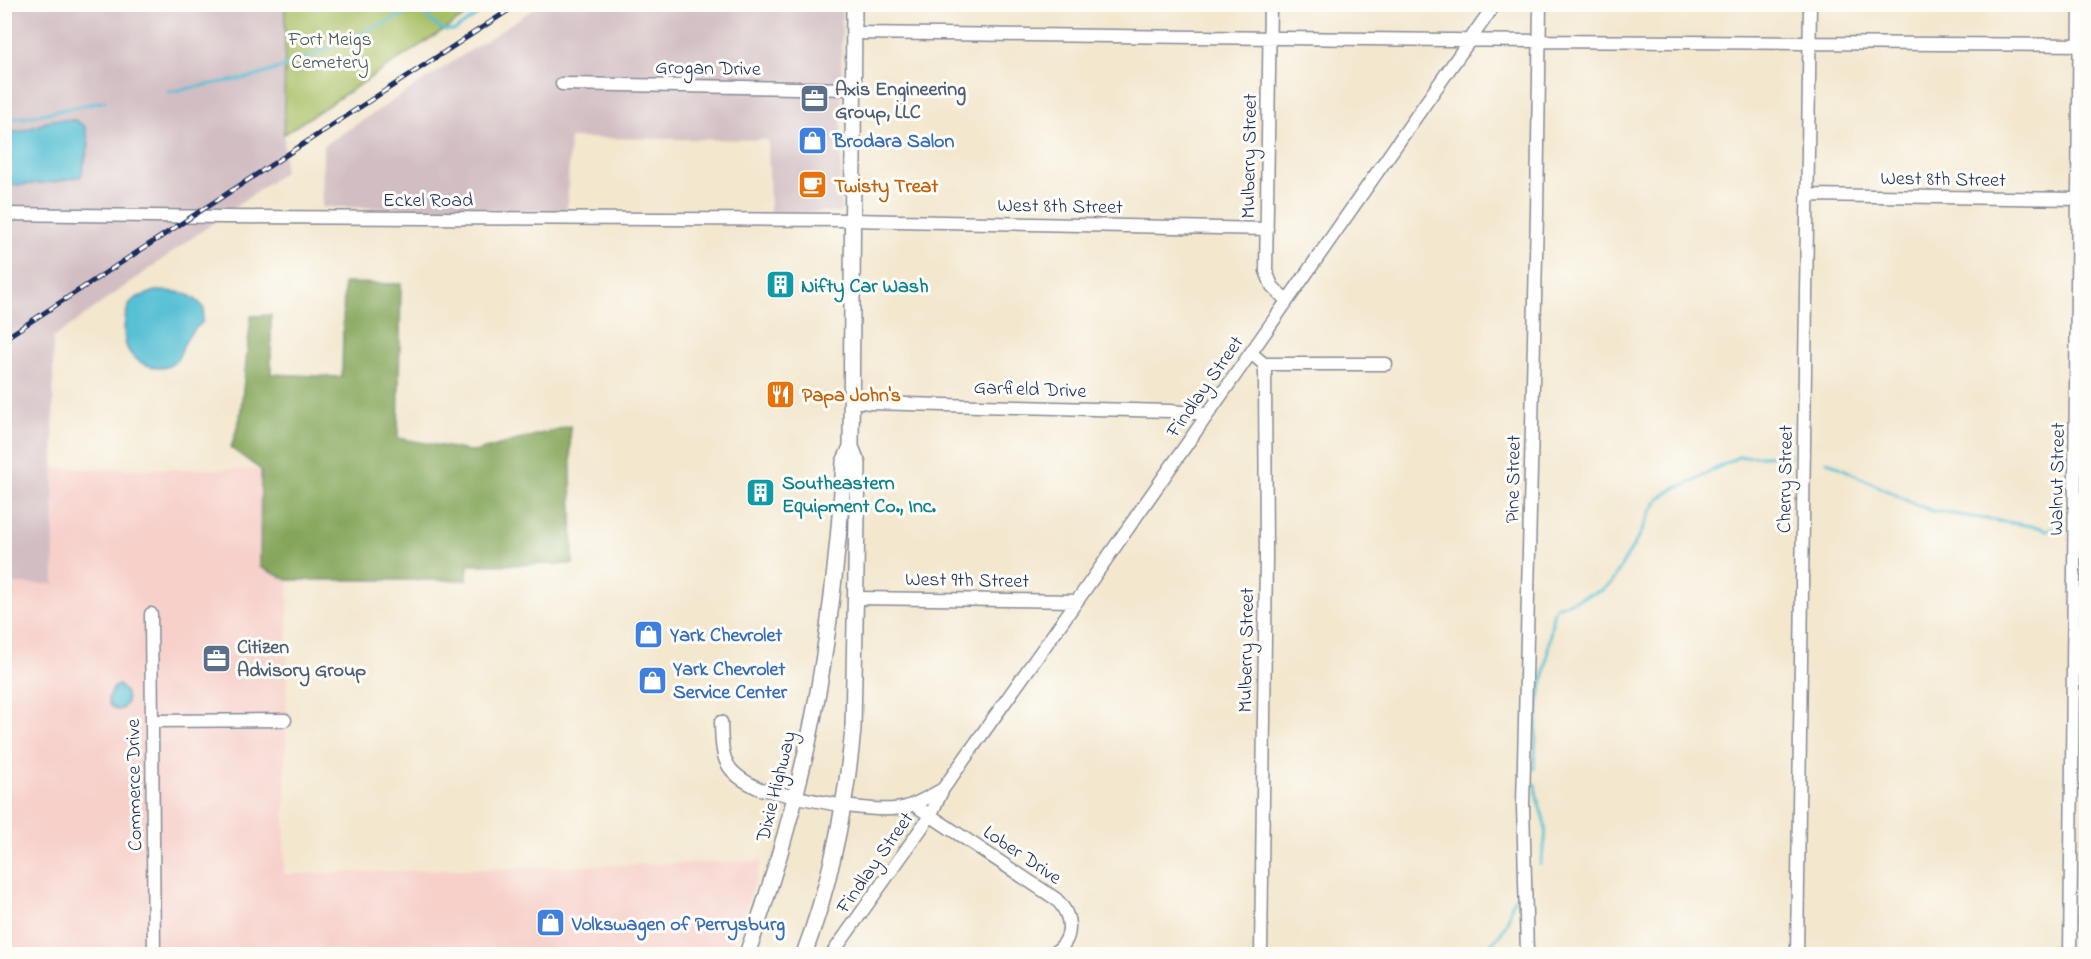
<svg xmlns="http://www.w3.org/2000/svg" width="2091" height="959" font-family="'Indie Flower',sans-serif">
	<rect width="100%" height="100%" fill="#fdfcf7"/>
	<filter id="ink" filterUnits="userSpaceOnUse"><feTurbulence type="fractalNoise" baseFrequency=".0167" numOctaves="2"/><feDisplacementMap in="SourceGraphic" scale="12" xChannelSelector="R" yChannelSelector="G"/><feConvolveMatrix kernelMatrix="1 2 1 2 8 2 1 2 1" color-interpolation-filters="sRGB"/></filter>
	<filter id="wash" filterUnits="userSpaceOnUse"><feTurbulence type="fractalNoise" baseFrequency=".008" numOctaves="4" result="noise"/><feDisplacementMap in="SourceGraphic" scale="24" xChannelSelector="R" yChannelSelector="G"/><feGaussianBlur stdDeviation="1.35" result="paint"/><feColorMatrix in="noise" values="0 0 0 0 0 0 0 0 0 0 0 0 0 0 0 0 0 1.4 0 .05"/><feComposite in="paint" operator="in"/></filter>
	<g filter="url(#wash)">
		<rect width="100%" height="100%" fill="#f3e7ce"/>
		<path fill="#f7d0ca" d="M54,468L290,470L284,874L762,861L729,954H5V584H54Z"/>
		<path fill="#d2bec2" d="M5,5H285L284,172L53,338L54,584H5Z
			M540,5H842L841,212L770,213L768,140L570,138L567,211L322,207L323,146Z"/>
		<path fill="#a7bf64" stroke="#617761" stroke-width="1.5" d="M285,5V4L482,5L284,134Z"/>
		<path fill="#85a65a" stroke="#506a5c" stroke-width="1.5" d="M344,283L401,284L398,438L474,452L570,426L573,564L468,565L467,580H288L260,567L261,470L231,448L240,418L251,316L271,315V374L342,377Z"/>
		<path fill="#57c0d4" stroke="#397899" stroke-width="1.5" d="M53,120H75L85,127L89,144L81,176L55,182L5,186V132H20Z
			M155,291C173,291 194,291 204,309L202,323C195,328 188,336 184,344C179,353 181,360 169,366C155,372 135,362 128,350C122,338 123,310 133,300C139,295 148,295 155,291Z
			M119,685L126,693L127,702L122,709L117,710L110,706L108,699L114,687Z"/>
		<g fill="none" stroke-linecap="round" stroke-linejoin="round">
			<path stroke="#57c0d4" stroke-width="3" d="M168,92L257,76L304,59L410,12H422C433,21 438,33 455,30L494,4
				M4,119L27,117L105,101
				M1827,461L1914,504L1933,511L2038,527L2047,530L2060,528
				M1534,769L1538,701L1545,671L1553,614L1556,607L1602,590L1611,583L1640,535L1650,513L1659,499L1673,489L1687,484L1738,457L1789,455
				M1535,784C1536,800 1542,810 1545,825C1547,838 1543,851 1540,864
				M1475,954C1490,947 1505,933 1509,916C1511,909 1511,903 1516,897"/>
		</g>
	</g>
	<g filter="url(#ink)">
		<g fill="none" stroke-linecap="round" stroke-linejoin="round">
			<defs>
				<path id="minor" d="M1270,4L1266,271L1272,286L1287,301
					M854,33L1539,41L2086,45
					M562,84L853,89
					M1808,195L2078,199
					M4,214L224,217L852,220L1267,229
					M1251,353L1264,364L1265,372L1266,557L1261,954
					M1264,364H1386
					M851,401L871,403L1169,411L1208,414
					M856,598L1077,601
					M151,614L154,954
					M152,721L285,720
					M721,722C722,760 723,772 760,789C794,796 874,816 906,807C919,803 931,796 943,789
					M913,804L1056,899C1073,916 1075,941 1052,954
					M832,954L930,816L943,789L1077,601L1495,4
					M1527,954L1523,805L1537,214L1540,4
					M1797,954L1810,4
					M2070,954L2080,4"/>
				<path id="major" d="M747,954C772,885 792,815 808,743C828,651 838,556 844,462L851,447
					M804,954C831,882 846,805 853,729L858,464L851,447L854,4"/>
			</defs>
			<use href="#minor" stroke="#878b96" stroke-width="15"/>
			<use href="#major" stroke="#878b96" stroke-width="18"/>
			<use href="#minor" stroke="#fff" stroke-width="12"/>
			<use href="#major" stroke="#fff" stroke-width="15"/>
			<defs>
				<path id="rail" d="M4,339L518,4"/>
			</defs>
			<use href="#rail" stroke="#1b2f5e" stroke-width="5"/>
			<use href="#rail" stroke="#fdfcf7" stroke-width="3" stroke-dasharray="9" stroke-linecap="butt"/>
		</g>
	</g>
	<defs>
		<symbol id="office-square" viewBox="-11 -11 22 22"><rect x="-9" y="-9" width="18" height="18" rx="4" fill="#5c6f8a" stroke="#fdfcf7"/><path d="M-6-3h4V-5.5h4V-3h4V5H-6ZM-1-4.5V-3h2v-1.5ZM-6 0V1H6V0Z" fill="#fff"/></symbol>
		<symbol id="shop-square" viewBox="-11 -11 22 22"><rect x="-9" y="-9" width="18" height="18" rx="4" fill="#3f7fe0" stroke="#fdfcf7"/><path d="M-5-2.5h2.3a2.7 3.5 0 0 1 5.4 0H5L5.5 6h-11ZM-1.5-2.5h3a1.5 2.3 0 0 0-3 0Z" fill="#fff"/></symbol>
		<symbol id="cafe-square" viewBox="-11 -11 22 22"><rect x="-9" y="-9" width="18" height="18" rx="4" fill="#e8710a" stroke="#fdfcf7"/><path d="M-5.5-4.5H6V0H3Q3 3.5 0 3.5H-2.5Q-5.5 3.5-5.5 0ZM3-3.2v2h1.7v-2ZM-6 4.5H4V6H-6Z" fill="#fff"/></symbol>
		<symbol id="building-square" viewBox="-11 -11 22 22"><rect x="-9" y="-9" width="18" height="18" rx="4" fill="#0f9aa8" stroke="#fdfcf7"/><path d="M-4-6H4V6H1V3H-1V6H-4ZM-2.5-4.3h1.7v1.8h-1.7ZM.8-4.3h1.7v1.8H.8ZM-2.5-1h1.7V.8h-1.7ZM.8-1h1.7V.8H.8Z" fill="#fff"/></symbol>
		<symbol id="restaurant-square" viewBox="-11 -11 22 22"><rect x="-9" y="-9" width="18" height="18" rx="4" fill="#e8710a" stroke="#fdfcf7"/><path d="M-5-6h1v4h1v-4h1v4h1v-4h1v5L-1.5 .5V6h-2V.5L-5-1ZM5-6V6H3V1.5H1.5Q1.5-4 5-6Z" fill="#fff"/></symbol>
	</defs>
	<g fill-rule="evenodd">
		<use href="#office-square" x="798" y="82" width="33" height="33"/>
		<use href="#shop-square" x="796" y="124" width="33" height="33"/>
		<use href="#cafe-square" x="796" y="168" width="33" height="33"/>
		<use href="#building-square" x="764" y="268" width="33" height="33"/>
		<use href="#restaurant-square" x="764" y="378" width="33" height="33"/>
		<use href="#building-square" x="744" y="476" width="33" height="33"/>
		<use href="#shop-square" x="632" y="618" width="33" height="33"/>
		<use href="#office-square" x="200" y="642" width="33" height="33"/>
		<use href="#shop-square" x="636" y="664" width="33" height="33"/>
		<use href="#shop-square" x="534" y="906" width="33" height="33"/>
	</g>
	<g text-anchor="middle" stroke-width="6" stroke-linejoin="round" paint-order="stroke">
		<g font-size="20" fill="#455a60" stroke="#fdfcf7">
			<text x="330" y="45">Fort Meigs<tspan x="330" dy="23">Cemetery</tspan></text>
		</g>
		<g font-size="20" fill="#1b2f5e" stroke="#fdfcf7">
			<text transform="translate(708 67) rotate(1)" y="7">Grogan Drive</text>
			<text transform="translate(1248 156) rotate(-89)" y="7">Mulberry Street</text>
			<text transform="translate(1943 178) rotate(1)" y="7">West 8th Street</text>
			<text x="428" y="206">Eckel Road</text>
			<text transform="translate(1060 205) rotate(1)" y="7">West 8th Street</text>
			<text transform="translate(1204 386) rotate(-55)" y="7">Findlay Street</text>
			<text transform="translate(1030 388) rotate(2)" y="7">Garfield Drive</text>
			<text transform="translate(1512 479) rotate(-89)" y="7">Pine Street</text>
			<text transform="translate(1784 479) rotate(-89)" y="7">Cherry Street</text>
			<text transform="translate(2056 479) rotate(-89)" y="7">Walnut Street</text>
			<text transform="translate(967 579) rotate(1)" y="7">West 9th Street</text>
			<text transform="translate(1245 650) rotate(-89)" y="7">Mulberry Street</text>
			<text transform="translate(133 785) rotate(-91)" y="7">Commerce Drive</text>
			<text transform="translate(775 786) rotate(-76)" y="7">Dixie Highway</text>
			<text transform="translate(1023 854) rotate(34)" y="7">Lober Drive</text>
			<text transform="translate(874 862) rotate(-55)" y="7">Findlay Street</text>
		</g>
		<g font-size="20" font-weight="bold" fill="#4e5e75" stroke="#fdfcf7" text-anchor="start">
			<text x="835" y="95">Axis Engineering<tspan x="835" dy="23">Group, LLC</tspan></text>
			<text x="237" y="653">Citizen<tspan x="237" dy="23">Advisory Group</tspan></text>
		</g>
		<g font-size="20" font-weight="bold" fill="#366cbe" stroke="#fdfcf7" text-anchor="start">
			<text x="833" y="147">Brodara Salon</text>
			<text x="670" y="641">Yark Chevrolet</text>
			<text x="673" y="675">Yark Chevrolet<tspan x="673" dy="23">Service Center</tspan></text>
			<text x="572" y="930">Volkswagen of Perrysburg</text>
		</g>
		<g font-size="20" font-weight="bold" fill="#c56008" stroke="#fdfcf7" text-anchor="start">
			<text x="834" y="192">Twisty Treat</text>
			<text x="802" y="401">Papa John's</text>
		</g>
		<g font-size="20" font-weight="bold" fill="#0d838f" stroke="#fdfcf7" text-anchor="start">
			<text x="801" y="292">Nifty Car Wash</text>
			<text x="782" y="489">Southeastern<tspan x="782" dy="23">Equipment Co., Inc.</tspan></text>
		</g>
	</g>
	<rect width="2091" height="959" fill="none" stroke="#fdfcf7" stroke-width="24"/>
</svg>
